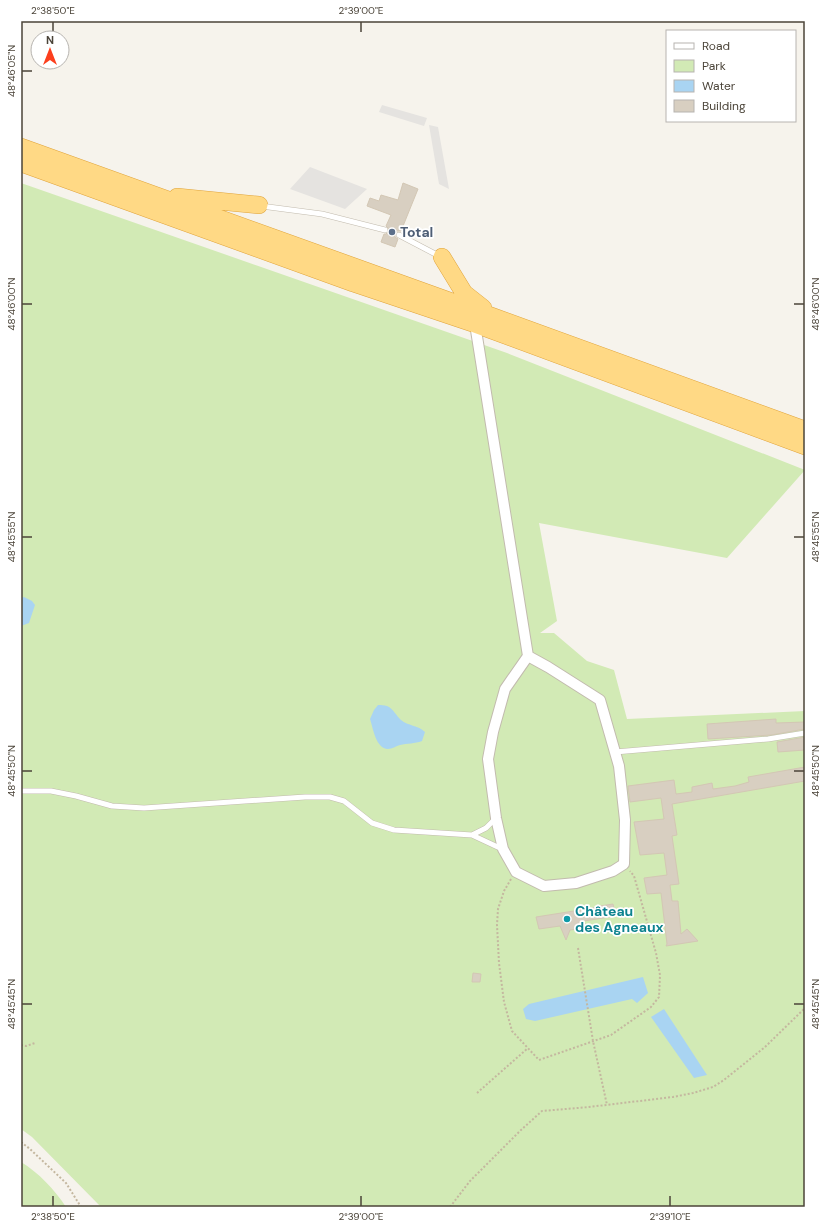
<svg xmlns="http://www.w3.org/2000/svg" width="826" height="1228" font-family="'DM Sans',sans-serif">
	<rect width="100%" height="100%" fill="#f6f3ec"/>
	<path fill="#d2eab5" d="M21,183L507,353L805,470L727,558L539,523L557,621L540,633H554L587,661L614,670L627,719L805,711V1207H101L32,1137L21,1129Z
		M21,1162C39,1173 54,1189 66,1207H23L21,1206Z"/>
	<path fill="#e5e3e0" d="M382,105L427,118L424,126L379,112Z
		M429,125L438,127L449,189L439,184Z
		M310,167L367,189L345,209L290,189Z"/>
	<path fill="#a9d4f2" d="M24,597L32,601L35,605L29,623L21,626V598Z
		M378,705C381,705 384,705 387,706C394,709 396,716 401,720C408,726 418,725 425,732L422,741C415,744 407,743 400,745C396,746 392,749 388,749C376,749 373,728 370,719L374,710Z
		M643,977L648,993L637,1003L632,999L535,1021L526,1019L523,1009L529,1004Z
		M664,1009L707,1075L694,1078L651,1017Z"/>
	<path fill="#d8cfc1" stroke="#d3c7b4" d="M403,183L418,189L401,231H397L395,234V237L398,239L395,247L381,242L384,234H386L389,231V229L386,226L391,215L367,206L370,198L379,201L381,195L398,200Z
		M776,719V723L805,722V729L771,735L708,739L707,724Z
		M805,737V750L778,752L777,742Z
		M805,767V781L672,804L677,835L672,836L679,884L670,885L672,901H678L681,934L687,929L698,941L666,946L667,944L661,893L647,894L644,878L667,875L664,853L640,855L634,822L664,819L661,798L630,802L628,786L674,780L676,794L692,792V787L712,783L713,789L735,786L749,782L748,777Z
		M613,904L616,916L584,921L586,928L570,930L566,940L560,926L539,929L536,917L599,907L600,906Z
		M473,973L481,974L480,982H472Z"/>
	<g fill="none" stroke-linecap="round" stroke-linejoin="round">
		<defs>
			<path id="service" d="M261,206L322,214L385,230
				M399,235L439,256
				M615,752L768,739L805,733
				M21,791H51L76,796L112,806L144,808L305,797H330L344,801L372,823L394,830L472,835L486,828L496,818
				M472,835L502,849"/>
			<path id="minor" d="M475,324L528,656L505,689L493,732L488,759L496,818L503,849L516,872L544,886L576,883L613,871L624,864L625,820L619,766L600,700L548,667L528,656"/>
			<path id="trunk" d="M21,147L494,317L805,430
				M21,163L353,283L475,324L805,446
				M177,197L259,205
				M442,257L464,293L483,308"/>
		</defs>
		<use href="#service" stroke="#c2bbae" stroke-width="6"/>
		<use href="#minor" stroke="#c2bbae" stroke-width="12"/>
		<use href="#trunk" stroke="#e0a43c" stroke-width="18"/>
		<path stroke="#c4b79f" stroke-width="2" stroke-dasharray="2 2" stroke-linecap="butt" d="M511,879L504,891L498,909L497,925L499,963L504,1002L512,1031L539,1060L611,1035L651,1007L659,997L660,975L656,953L634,876L630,871
			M578,948L593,1041L607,1105
			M21,1045L26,1046L35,1043
			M477,1093L528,1048
			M21,1142L30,1149L66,1183L81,1207
			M450,1207L470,1181L521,1130L542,1111L589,1107L673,1097L693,1093L713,1087L724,1080L765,1047L805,1008"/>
		<use href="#service" stroke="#fff" stroke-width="5"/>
		<use href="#minor" stroke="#fff" stroke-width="10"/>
		<use href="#trunk" stroke="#ffd985" stroke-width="17"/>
	</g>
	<path fill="none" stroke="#4b4439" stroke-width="1.5" d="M53,22V32M361,22V32M22,71H32M22,304H32M794,304H804M22,537H32M794,537H804M22,771H32M794,771H804M22,1004H32M794,1004H804M53,1196V1206M361,1196V1206M670,1196V1206"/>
	<circle fill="#5c6f8a" stroke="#fff" stroke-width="1.5" cx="392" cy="232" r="4"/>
	<circle fill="#0f9aa8" stroke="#fff" stroke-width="1.5" cx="567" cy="919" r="4"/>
	<g text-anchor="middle" stroke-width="3.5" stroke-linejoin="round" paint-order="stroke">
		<g font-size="14" font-weight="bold" fill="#4e5e75" stroke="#fff" text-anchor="start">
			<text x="400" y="237">Total</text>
		</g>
		<g font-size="14" font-weight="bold" fill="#0d838f" stroke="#fff" text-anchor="start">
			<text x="575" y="916">Château<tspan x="575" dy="16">des Agneaux</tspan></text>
		</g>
	</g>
	<rect width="826" height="1228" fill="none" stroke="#ffffff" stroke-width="44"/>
	<rect x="666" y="30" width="130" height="92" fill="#ffffff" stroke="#b7b4b0"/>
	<rect x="674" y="43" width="20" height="6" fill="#ffffff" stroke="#b7b4b0"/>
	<text x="702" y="50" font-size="12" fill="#4b4439">Road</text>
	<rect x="674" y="60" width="20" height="12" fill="#d2eab5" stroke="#b7b4b0"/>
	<text x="702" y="70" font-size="12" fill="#4b4439">Park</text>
	<rect x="674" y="80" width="20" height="12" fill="#a9d4f2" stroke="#b7b4b0"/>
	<text x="702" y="90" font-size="12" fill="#4b4439">Water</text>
	<rect x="674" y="100" width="20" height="12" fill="#d8cfc1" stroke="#b7b4b0"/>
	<text x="702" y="110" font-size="12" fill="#4b4439">Building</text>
	<g transform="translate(50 50)"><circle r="19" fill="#ffffff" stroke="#b7b4b0"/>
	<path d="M0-3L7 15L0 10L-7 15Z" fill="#fc3f1d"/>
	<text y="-6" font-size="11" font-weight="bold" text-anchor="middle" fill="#4b4439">N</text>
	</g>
	<rect x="22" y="22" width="782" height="1184" fill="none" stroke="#4b4439" stroke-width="1.5"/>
	<g font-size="10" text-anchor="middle" fill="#4b4439">
		<text x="53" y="14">2°38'50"E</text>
		<text x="361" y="14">2°39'00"E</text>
		<text transform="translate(11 71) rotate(-90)" y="4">48°46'05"N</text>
		<text transform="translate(11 304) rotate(-90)" y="4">48°46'00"N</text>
		<text transform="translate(815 304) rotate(-90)" y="4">48°46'00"N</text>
		<text transform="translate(11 537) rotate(-90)" y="4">48°45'55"N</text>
		<text transform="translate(815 537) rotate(-90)" y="4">48°45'55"N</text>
		<text transform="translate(11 771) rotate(-90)" y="4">48°45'50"N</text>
		<text transform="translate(815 771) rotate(-90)" y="4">48°45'50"N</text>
		<text transform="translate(11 1004) rotate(-90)" y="4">48°45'45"N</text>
		<text transform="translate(815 1004) rotate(-90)" y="4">48°45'45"N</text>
		<text x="53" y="1220">2°38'50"E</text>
		<text x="361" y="1220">2°39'00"E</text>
		<text x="670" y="1220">2°39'10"E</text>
	</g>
</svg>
